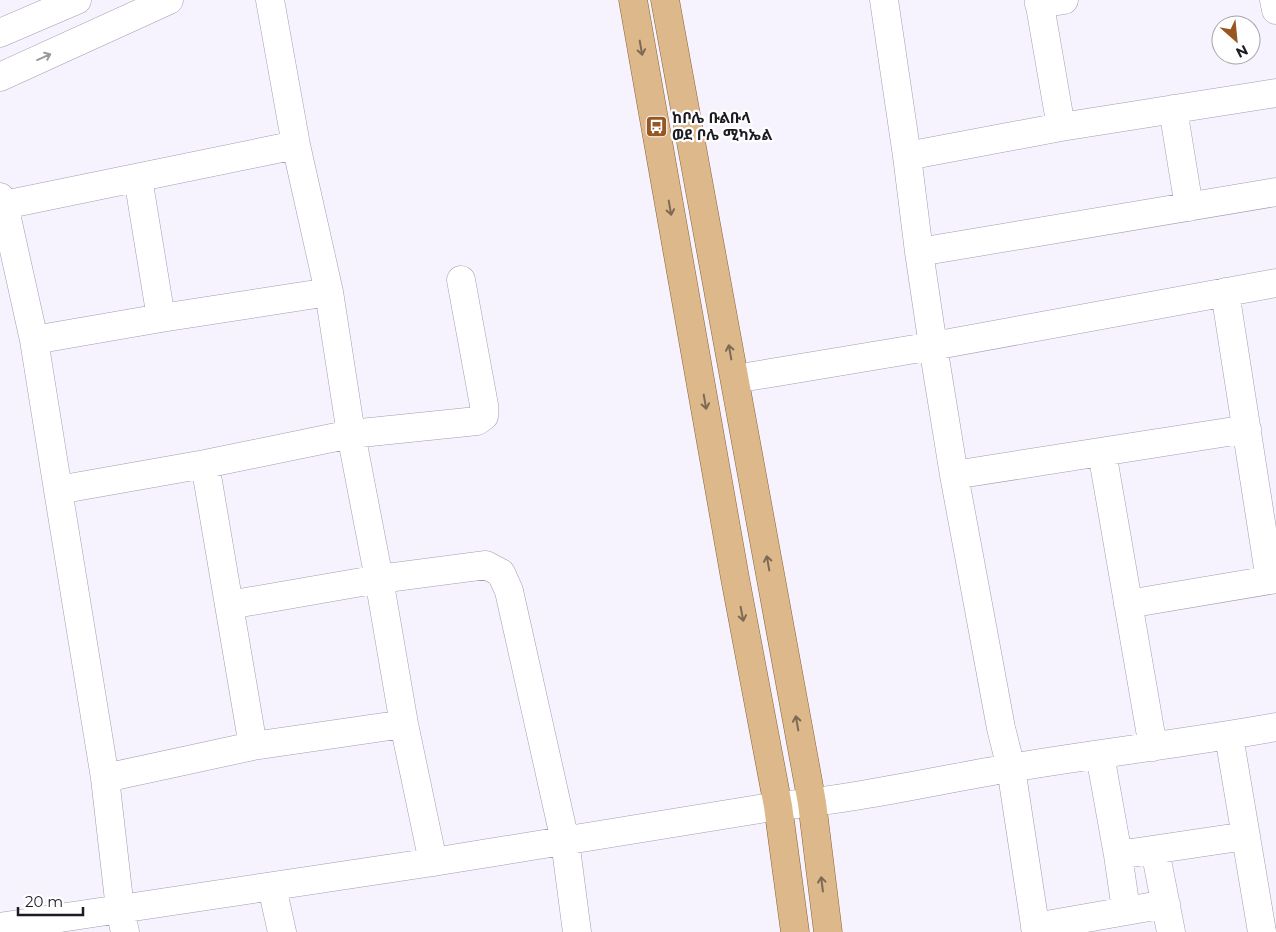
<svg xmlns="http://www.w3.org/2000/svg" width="1276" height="932" font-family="Montserrat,'Noto Sans Ethiopic',sans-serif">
	<rect width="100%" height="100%" fill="#f6f2fe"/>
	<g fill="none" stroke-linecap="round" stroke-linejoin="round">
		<defs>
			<path id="minor" d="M884,0L907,156L919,252L933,346L954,475L1001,728L1011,768L1036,932
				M1039,0L1061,127
				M1274,0L1276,10
				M1039,4L1064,0
				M0,33L77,0
				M0,77L169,0
				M1173,109L1189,207
				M907,156L1061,127L1276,93
				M0,197L4,205L34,340L58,490
				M4,205L296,145
				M919,252L1276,192
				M1225,292L1270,580
				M161,318L329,292
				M34,340L161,318L138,178
				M735,379L933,346L1276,283
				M1102,452L1153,747
				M954,475L1247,429
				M1128,604L1276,579
				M229,605L379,579L486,565L501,573L509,591L565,841L577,932
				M1229,736L1262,932
				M253,746L404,724
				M1100,755L1118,855L1126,910
				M105,778L253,746L205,464
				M1155,850L1171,932
				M1118,855L1246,836
				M433,862L404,724L379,579L351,434L477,421L484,416V405L461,280
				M272,887L282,932
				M0,927L120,909L105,778L58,490L205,464L351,434L329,292L296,145L270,0
				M1035,927L1166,904
				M125,932L120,909L433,862L778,806C856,799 933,781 1010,768C1098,753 1188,743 1276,727"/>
			<path id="major" d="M633,0L735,578L778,806L795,932
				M665,0L812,803L828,932"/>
		</defs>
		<use href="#minor" stroke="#a39db0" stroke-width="29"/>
		<use href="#major" stroke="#8a6233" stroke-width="29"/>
		<use href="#minor" stroke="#fff" stroke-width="28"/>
		<use href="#major" stroke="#dcb88a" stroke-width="28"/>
	</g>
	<defs><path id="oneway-shaft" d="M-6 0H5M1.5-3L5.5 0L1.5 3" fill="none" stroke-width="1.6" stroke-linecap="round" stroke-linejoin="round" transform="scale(1.25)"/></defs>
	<g stroke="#7c6a56">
		<use href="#oneway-shaft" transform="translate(641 48) rotate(80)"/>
		<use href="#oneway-shaft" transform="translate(670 208) rotate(80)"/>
		<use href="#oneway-shaft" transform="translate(730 352) rotate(-100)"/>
		<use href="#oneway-shaft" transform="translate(705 402) rotate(80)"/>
		<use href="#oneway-shaft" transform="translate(768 563) rotate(-100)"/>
		<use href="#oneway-shaft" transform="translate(742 614) rotate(79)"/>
		<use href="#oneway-shaft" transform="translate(797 723) rotate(-100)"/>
		<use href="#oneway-shaft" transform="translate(822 884) rotate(-97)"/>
	</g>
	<use stroke="#99989c" href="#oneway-shaft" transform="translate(44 57) rotate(-24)"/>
	<defs>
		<symbol id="bus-square" viewBox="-11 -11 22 22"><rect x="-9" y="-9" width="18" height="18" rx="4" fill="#985623" stroke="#fff"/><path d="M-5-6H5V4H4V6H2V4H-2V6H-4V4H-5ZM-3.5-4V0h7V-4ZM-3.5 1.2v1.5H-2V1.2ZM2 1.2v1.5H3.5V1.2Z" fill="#fff"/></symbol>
	</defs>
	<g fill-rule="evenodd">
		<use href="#bus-square" x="644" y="114" width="25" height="25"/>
	</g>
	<g text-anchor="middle" stroke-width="4.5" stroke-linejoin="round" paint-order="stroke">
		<g font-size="15" font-weight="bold" fill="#1d1b22" stroke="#fff" text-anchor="start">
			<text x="672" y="123">ከቦሌ ቡልቡላ<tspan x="672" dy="17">ወደ ቦሌ ሚካኤል</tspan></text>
		</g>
	</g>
	<g transform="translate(1236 40) rotate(153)"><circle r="24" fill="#ffffff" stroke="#a5a4a7"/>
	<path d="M0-4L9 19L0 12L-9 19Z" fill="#985623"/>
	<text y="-8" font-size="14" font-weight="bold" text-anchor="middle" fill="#1d1b22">N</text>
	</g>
	<path d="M18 907v8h65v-8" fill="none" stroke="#1d1b22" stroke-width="2.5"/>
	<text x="25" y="907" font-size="15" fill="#1d1b22" stroke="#ffffff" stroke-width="4" paint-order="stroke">20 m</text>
</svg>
